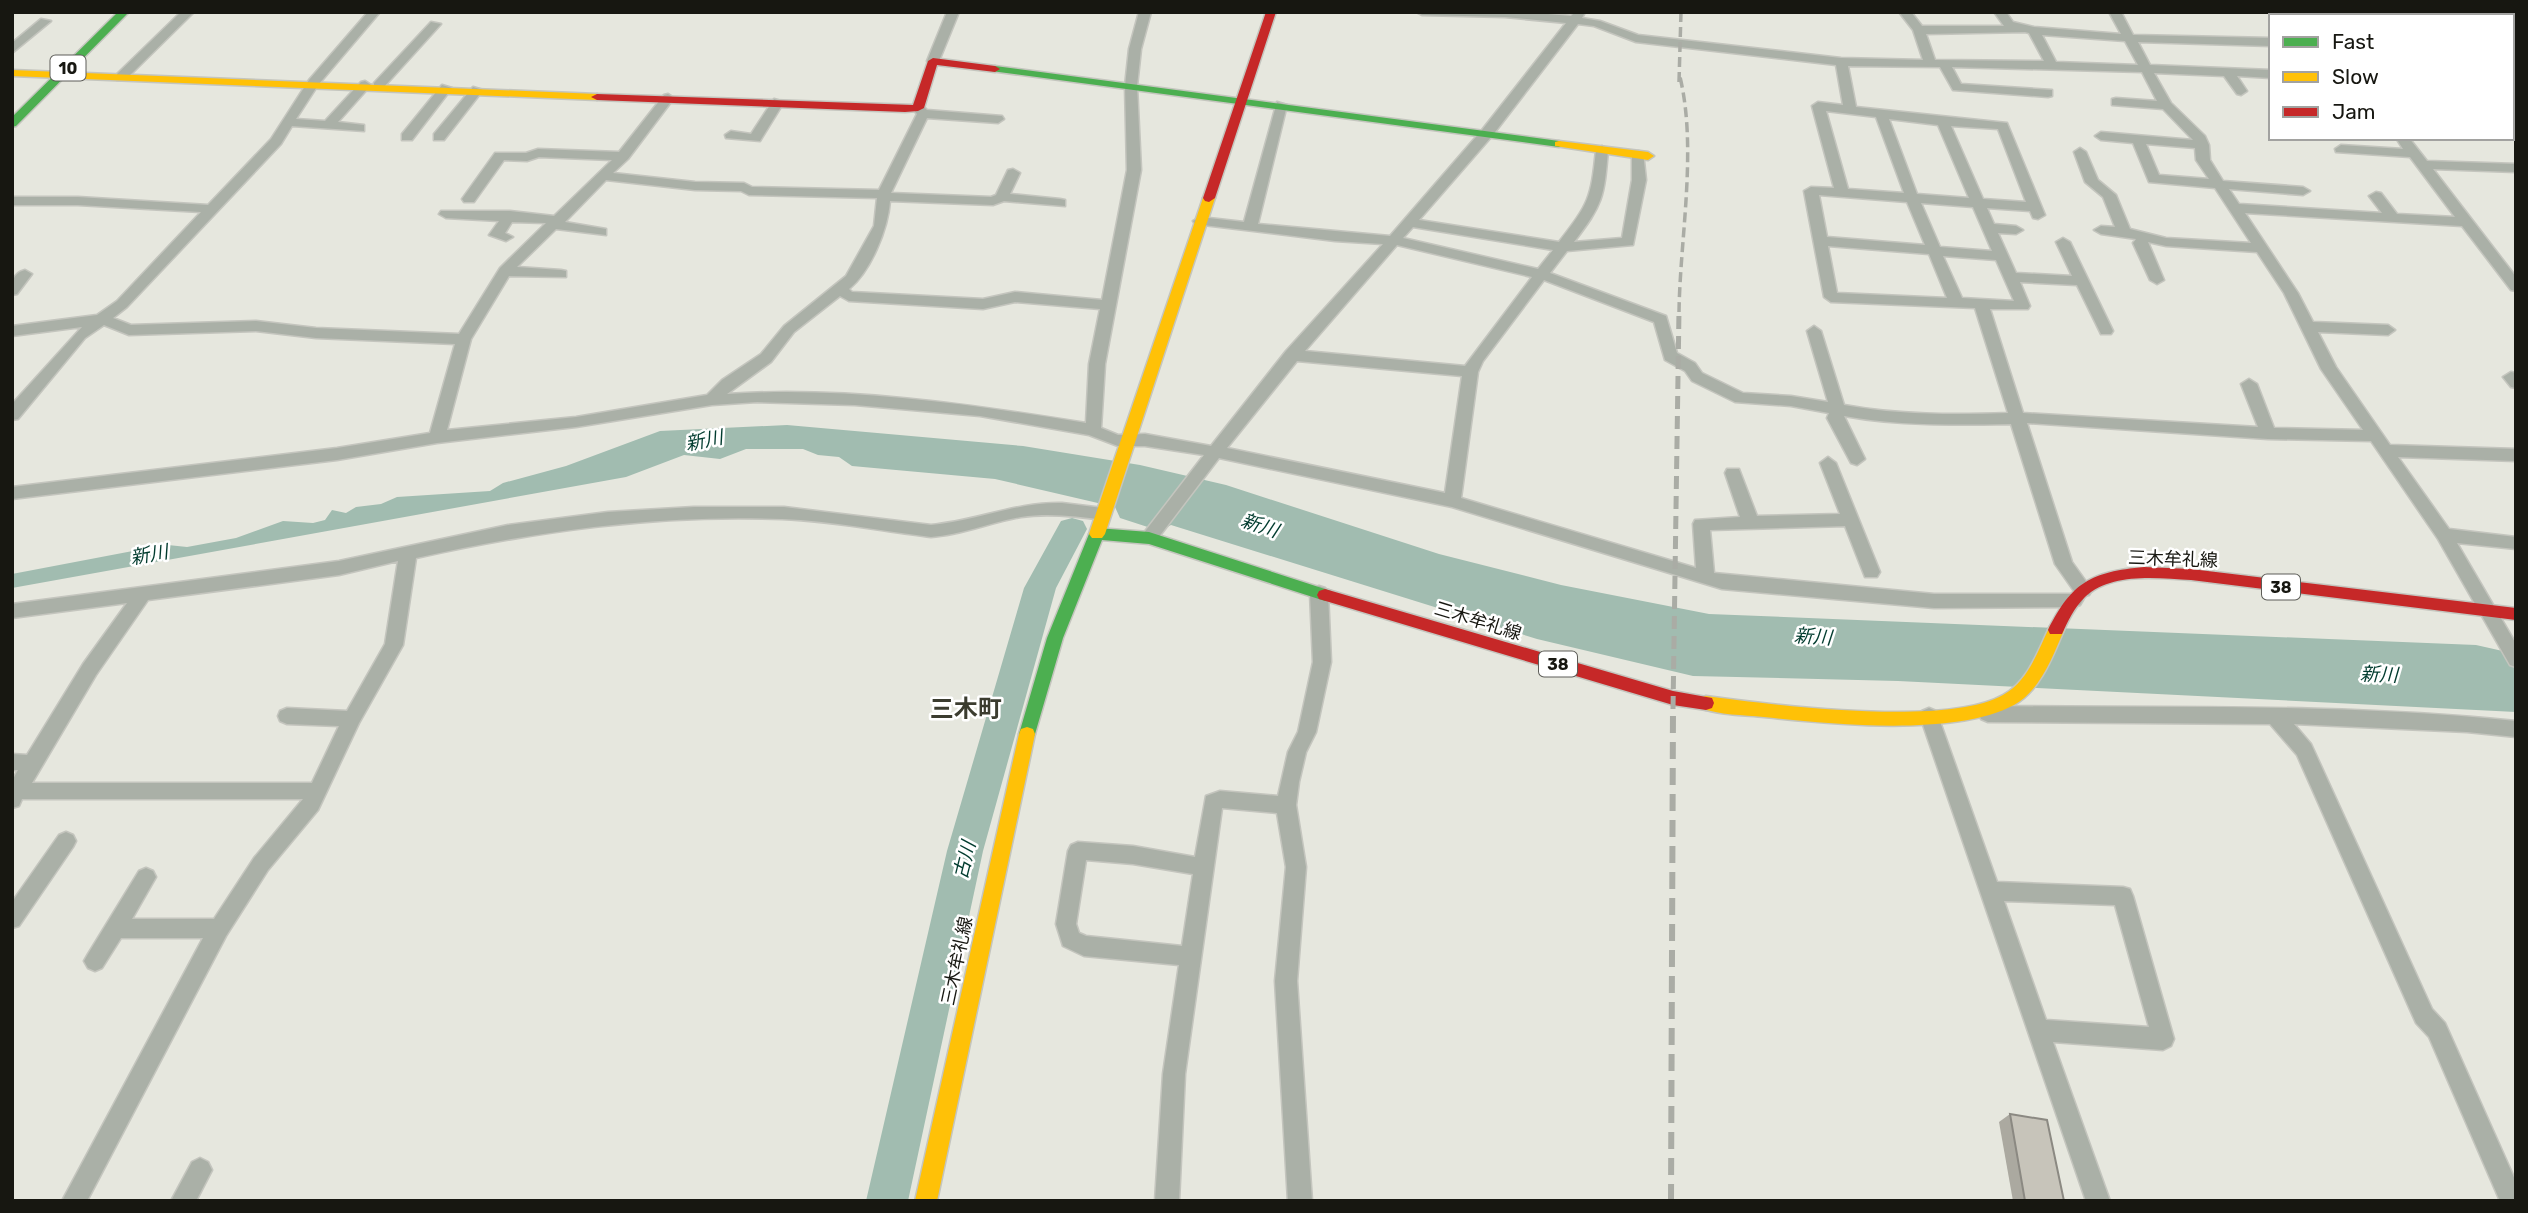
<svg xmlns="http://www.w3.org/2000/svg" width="2528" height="1213" font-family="Rubik,'Noto Sans JP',sans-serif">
	<rect width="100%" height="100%" fill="#e6e7de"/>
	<path fill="#a1bcb0" d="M787,425L1023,446L1140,465L1226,485L1439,554L1561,585L1709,614L2476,645L2516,654V712L1898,681L1693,676L1537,639L1171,525L1160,531L1120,518L1115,507L995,479L852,466L839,457L818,455L803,449H746L720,459L684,455L626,477L12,588V574L138,550L150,552L168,545L187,547L236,538L283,521L313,523L325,520L332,510L346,513L356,507L381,504L397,497L490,491L503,483L566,466L660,431Z"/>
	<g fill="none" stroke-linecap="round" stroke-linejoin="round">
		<path fill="#a1bcb0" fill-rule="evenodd" d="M1072,518L1083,521L1087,529L1056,588L983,851L908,1201H866L947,851L1024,588L1061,521Z"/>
		<defs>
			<path id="street" d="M181,12H194L125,80H117V74Z
				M368,12H380L318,85L296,119L325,121L361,82L365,81L371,85L338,122L364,125V131L292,126L281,144L127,307L113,318L131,325L256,321L316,328L459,334L500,268L546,223L512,222L505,233L513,237L506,241L489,235L499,221L446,218L439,214L441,211H510L554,216L612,160L539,157L527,161L504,160L474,202H464L462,199L495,153H526L538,149L619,152L664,95L668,94L674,98L628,159L613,173L695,182L744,183L752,187L879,190L917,114L912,108L914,105H922L927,110L1002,116L1004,119L998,123L927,118L891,193L991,197L996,195L1008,170L1013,169L1020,173L1010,194L1060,199L1065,200V206L1004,201L993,205L890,201C888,229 871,271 849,289L852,292L983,299L1015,292L1102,300L1127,170L1125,86L1129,49L1139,12H1151L1141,49L1137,86L1141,170L1105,364L1101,428L1118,435L1145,434L1211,446L1286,351L1383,244L1335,241L1195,224L1193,221L1200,217L1244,222L1277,102L1287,105L1258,224L1390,236L1482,130L1566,23L1505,17L1422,15L1416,12H1525L1571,16L1575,12H1585L1582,18L1600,21L1638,35L1841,58L1923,60L1913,30L1899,12H1911L1922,26H2004L1994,12H2006L2013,22L2034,27L2121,34L2109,12H2121L2133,35L2271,38V46L2138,42L2150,65L2271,70V78L2237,76L2247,91L2241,95L2237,94L2224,76L2154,73L2171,103L2205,136L2209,145L2210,160L2223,181L2303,187L2310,191L2303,195L2229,189L2239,204L2382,213L2369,196L2376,192L2381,193L2397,214L2455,217L2410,157L2336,152L2335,149L2341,145L2403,149L2396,138H2409L2427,161L2516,164V172L2433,169L2516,277V291L2511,290L2462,226L2245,213L2298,293L2313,322L2388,325L2395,330L2388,335L2318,332L2336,367L2390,445L2516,449V461L2398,457L2449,529L2516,537V549L2457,543L2516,644V667L2510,665L2438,539L2371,441L2268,439L2027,423L2072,562L2092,590L2089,595L2081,596L2083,600L2080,605L2074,607L1934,608L1722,589L1452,507L1219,458L1155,542H1143L1141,538L1143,534L1204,455L1145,446H1118L1089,435L980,416L855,405L757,402L712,405L576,427L437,443L337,460L12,499V487L337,448L430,433L455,344L316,338L256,331L129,335L104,325L85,338L18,419L12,420V404L82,327L12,336V326L97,315L117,301L201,212L78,205H12V197H78L208,205L271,139L309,80ZM1578,24L1594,26L1636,42L1836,65L1843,105L1818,102L1812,106L1834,188L1811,187L1804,191L1824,297L1831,302L1975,308L2008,413C1954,415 1898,415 1844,405L1821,331L1814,326L1807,331L1828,402L1791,396L1743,393L1702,373L1695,363L1677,353L1666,316L1550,273L1567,251L1633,245L1646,180L1643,152L1638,151L1632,155V180L1622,238L1574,242C1603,204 1604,198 1608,150L1602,146L1596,150C1591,199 1589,203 1559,242L1419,220L1492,136ZM2025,32L2029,33L2044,61L1935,60L1926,34ZM2042,35L2125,41L2138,65L2056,62ZM1848,66L1940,67L1953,90L2048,97L2052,96V90L1961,84L1952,67L2142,72L2157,101L2116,98L2112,99V105L2163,109L2193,140L2101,132L2095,136L2101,140L2133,143L2149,182L2215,188L2251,243L2166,238L2130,229L2116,195L2098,180L2086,152L2080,148L2074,152L2085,182L2103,197L2115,227L2101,226L2094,230L2101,234L2136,239L2133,243L2150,280L2157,284L2164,280L2148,242L2166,246L2257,252L2284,293L2321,369L2363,430L2274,428L2257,384L2249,379L2241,384L2258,427L2023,413L1990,309H2028L2030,306L2020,282L2077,285L2101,334H2111L2113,331L2070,242L2063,238L2056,242L2072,276L2016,273L1998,233L2016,234L2023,230L2016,226L1994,224L1987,208L2030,211L2033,218L2038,219L2045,215L2007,123L1856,107ZM1826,111L1876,117L1904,193L1848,189ZM1889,119L1938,125L1969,198L1917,194ZM1951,126L1998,129L2026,202L1983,199ZM2146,144L2195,148L2196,160L2209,179L2159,175ZM606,180L695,190L741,191L749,195L877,198L874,226L846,276L784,326L761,354L722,380L707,395L576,417L447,430L471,339L509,276L566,277V271L561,270L517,267L556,229L606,235V229L565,222ZM1819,195L1907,202L1925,245L1827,237ZM1921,203L1973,207L1992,251L1940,247ZM1413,227L1553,250L1538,269L1403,238ZM1397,245L1532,277L1465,366L1305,351ZM1828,246L1929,254L1947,298L1837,293ZM1943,256L1996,260L2014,301L1962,298ZM1544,280L1654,322L1665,360L1685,371L1692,381L1735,402L1791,406L1829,413L1827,418L1851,463L1857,465L1865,459L1844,416C1898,426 1956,425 2011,424L2055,564L2076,594H1934L1714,573L1710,530L1845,526L1865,577H1877L1880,572L1836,463L1828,457L1820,463L1840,514L1757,516L1739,469H1727L1725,473L1740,517L1695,520L1693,524L1696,568L1461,498L1478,372L1483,361ZM840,296L849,301L983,309L1015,302L1100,309L1089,364L1086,423C968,404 846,386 727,394L771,362L794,332ZM1297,361L1462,376L1445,493L1227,448Z
				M947,12H959L939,61L929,64L927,61Z
				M2295,12H2307L2310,16H2298Z
				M2479,12H2492L2495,16H2482Z
				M41,19L51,21L12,53V43Z
				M431,22L441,24L382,89H374V83Z
				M2512,33H2516V43H2512Z
				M2512,76H2516V84H2512Z
				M442,85L452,88L412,140H402V134Z
				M473,87L483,90L444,140H434V134Z
				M774,99L784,102L760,141L726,138L725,135L731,131L751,134Z
				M2512,113H2516V121H2512Z
				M2512,131H2516V139L2510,138H2512Z
				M25,270L32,274L17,294L12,295C12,284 12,273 25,270Z
				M2511,372L2516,373V388L2511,387L2503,377Z
				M1062,503L1103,508L1111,514L1103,520C1076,516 1048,513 1021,517C991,522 962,535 931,537C882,531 832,521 782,519C658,514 537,531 416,558L403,645L359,723L318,810L268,870L226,936L87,1201H62L203,938H121L102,968L95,971L88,968L84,961L88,954L139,871L146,868L153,871L156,877L132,919H214L254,858L303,799H22L19,806L12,808V781L18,770H12V754L27,755L83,664L127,603L12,618V604L339,561L508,525L608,512L694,507H784L931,525C976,521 1016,502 1062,503ZM398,561L385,644L347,711L287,708L280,711L278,716L280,721L287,724L339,726L312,783H32L96,675L148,600L339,575Z
				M1319,586L1325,588L1328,593L1331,662L1316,732L1306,752L1299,782L1296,805L1306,867L1297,981L1312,1201H1288L1275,981L1286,867L1277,813L1222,808L1185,1074L1179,1201H1155L1163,1074L1179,965L1084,956L1063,946L1056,924L1068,851L1071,845L1078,842L1133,846L1195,857L1206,796L1220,791L1278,796L1288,752L1298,732L1313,662L1310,593L1313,588ZM1086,860L1133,864L1193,874L1182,946L1086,936L1079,933L1076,924Z
				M1988,706C2164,708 2341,703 2516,721V737L2467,732L2294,724L2311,744L2432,1009L2445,1023L2516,1182V1201H2500L2429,1037L2416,1023L2297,755L2270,724L1988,722L1981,719L1979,714L1981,709Z
				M1929,708L1936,711L1938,716L1997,882L2123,887L2130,889L2133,896L2174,1039L2171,1046L2163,1050L2053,1042L2110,1201H2086L1920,716L1922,711ZM2004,901L2115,905L2149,1027L2046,1020Z
				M66,832L73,835L76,841L73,847L19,926L12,928V902L59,835Z
				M200,1158L208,1162L212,1170L196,1201H171L192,1162Z"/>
			<path id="fast" d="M118,12H129L16,126L12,127V117Z
				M995,66L1559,141L1565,144L1559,147L991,71L990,69Z
				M1097,528L1149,532L1331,591L1333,595L1331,599L1325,601L1149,544L1102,540L1063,638L1035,734L1033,739L1027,741L1021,739L1019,734L1047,638L1089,534Z"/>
			<path id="slow" d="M12,70L597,94L603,97L597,100L12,76Z
				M1559,141L1648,152L1654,156L1648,160L1555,146V142Z
				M1209,194L1215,198L1105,534L1102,538H1092L1089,534L1203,198Z
				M2056,624L2062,626L2064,630C2053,656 2040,691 2014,705C1955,737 1830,724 1764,717C1743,715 1720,715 1700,708L1698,703L1700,698L1706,696C1772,705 1947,727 2003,695C2029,681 2038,650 2050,626Z
				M1027,727L1033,729L1035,734L937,1201H915L1019,734L1021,729Z"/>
			<path id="jam" d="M1266,12H1276L1215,198L1209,202L1205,201L1203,198Z
				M933,58L995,66L1000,69L995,72L937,65L924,108L918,111L905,112L597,100L591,97L597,94L913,105L928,61Z
				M2144,567L2191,569L2516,608V620L2191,580C2158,578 2111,572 2085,597C2074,608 2068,621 2062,634H2050L2048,630C2072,582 2091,572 2144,567Z
				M1325,589L1673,691L1712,698L1714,703L1712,708L1706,710L1673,705L1319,599L1317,595L1319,591Z"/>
		</defs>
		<use href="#street" stroke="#c4c5be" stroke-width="3"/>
		<use href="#fast" stroke="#c4c5be" stroke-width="3"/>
		<use href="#slow" stroke="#c4c5be" stroke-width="3"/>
		<use href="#jam" stroke="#c4c5be" stroke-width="3"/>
		<use href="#street" fill="#aab0a7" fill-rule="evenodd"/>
		<use href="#fast" fill="#4caf50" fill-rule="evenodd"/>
		<use href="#slow" fill="#ffc107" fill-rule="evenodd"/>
		<use href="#jam" fill="#c62828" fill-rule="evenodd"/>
		<path stroke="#aaaca5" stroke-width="3.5" stroke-dasharray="10 5" stroke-linecap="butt" d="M1679,82L1681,12
			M1679,312C1680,237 1698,146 1679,73"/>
		<path stroke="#aaaca5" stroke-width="5" stroke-dasharray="13 7" stroke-linecap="butt" d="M1673,709L1679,310"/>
		<path stroke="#aaaca5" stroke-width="6" stroke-dasharray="17 9" stroke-linecap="butt" d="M1671,1201L1673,707"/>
	</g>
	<path fill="#aba9a0" d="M2010,1114L2064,1201H2013L1999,1122Z"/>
	<path fill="#c7c4ba" stroke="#8b8982" stroke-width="2" d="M2010,1114L2047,1120L2064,1201H2025Z"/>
	<g text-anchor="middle" stroke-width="5" stroke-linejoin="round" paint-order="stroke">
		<g fill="#fff" stroke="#5d5d58" stroke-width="2">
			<rect x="50.5" y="55.5" width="35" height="25" rx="5"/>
			<rect x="2262" y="574.5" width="38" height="25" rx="5"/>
			<rect x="1539" y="651.5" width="38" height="25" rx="5"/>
		</g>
		<g font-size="16" font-weight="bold" fill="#171711">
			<text x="68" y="74">10</text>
			<text x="2281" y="593">38</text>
			<text x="1558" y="670">38</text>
		</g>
		<g font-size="18" fill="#171711" stroke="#fff">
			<text transform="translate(2173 559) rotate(2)" y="6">三木牟礼線</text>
			<text transform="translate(1478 621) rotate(17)" y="6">三木牟礼線</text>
			<text transform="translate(957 961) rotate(-78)" y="6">三木牟礼線</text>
		</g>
		<g font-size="19" font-style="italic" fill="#003b2e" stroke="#fff">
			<text transform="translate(704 440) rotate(-11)" y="7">新川</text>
			<text transform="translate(1260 525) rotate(19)" y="7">新川</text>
			<text transform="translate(149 554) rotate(-10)" y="7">新川</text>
			<text transform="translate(1813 636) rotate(4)" y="7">新川</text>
			<text transform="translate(2379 674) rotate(2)" y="7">新川</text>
			<text transform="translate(964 860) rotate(-76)" y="7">古川</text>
		</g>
		<g font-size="24" font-weight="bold" fill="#3b3c2f" stroke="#fff">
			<text x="966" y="717">三木町</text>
		</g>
	</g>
	<rect width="2528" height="1213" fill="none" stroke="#171711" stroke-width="28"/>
	<rect x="2269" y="14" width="245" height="126" fill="#ffffff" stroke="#a2a2a0" stroke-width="2"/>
	<rect x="2283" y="37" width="35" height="10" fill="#4caf50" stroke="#a2a2a0" stroke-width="2"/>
	<text x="2332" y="49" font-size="21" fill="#171711">Fast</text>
	<rect x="2283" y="72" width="35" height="10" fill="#ffc107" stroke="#a2a2a0" stroke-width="2"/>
	<text x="2332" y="84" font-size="21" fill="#171711">Slow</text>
	<rect x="2283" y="107" width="35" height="10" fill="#c62828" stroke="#a2a2a0" stroke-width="2"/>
	<text x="2332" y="119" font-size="21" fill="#171711">Jam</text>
</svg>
